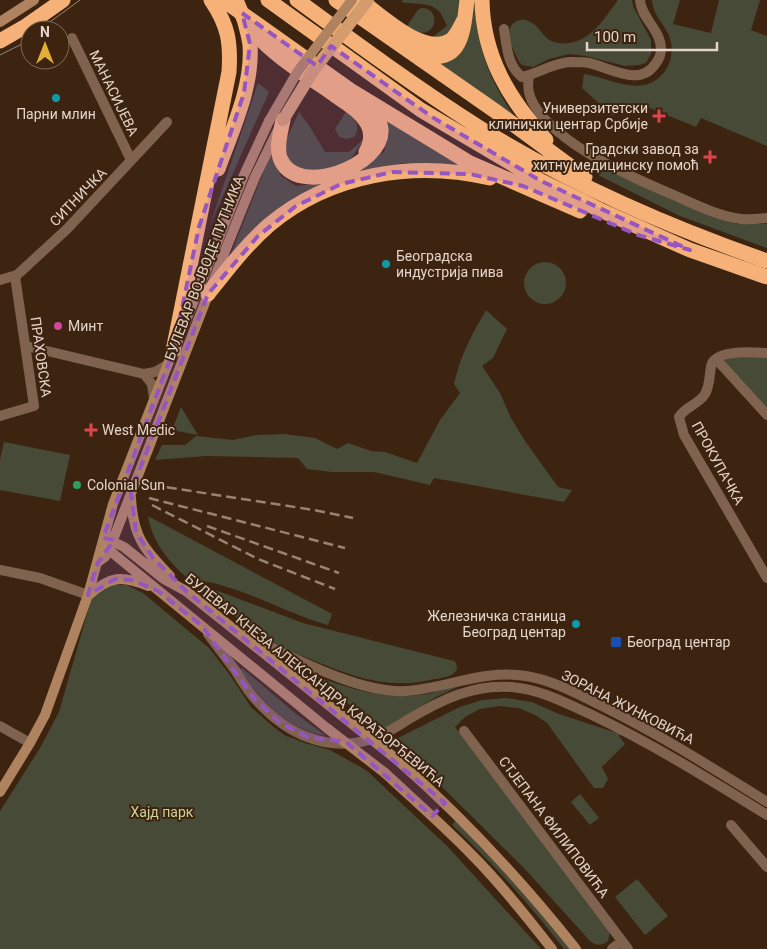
<svg xmlns="http://www.w3.org/2000/svg" width="767" height="949" font-family="Roboto,sans-serif">
	<rect width="100%" height="100%" fill="#3c2410"/>
	<path fill="#474a36" d="M403,0H461L455,28L441,37L430,39L447,26C437,0 428,6 401,2Z
		M472,0H475C475,49 493,87 521,126L435,61Z
		M618,0H632L633,6L651,40V54L646,63L639,65L625,66L586,56L569,54L549,59L533,67L522,65L519,62C514,51 501,28 517,21C521,20 524,19 528,21C539,25 543,37 551,41C558,44 567,44 574,42C595,36 606,16 618,0Z
		M652,0H680L673,24L711,33L719,0H760L751,30L767,36V146L701,118L696,127L645,106L640,115L620,107L613,116L582,88L584,74C611,78 644,100 665,71C672,61 673,49 670,38C665,24 653,16 652,0Z
		M421,8C439,7 439,33 421,33C416,33 410,30 405,29L417,11Z
		M258,83L269,92L210,225Z
		M347,110C354,118 362,126 354,137L347,139L339,137L335,129Z
		M299,112L312,130L325,152H349L365,138L350,160L330,169L308,175L289,166L285,142Z
		M382,116L474,169L402,163L370,171L317,190L230,256L271,153L281,176L296,186L324,183L354,170L384,152L389,134Z
		M602,168L737,224H767V248L680,216L600,176L596,173L597,169Z
		M524 283a21 21 0 1 1 42 0a21 21 0 1 1-42 0Z
		M486,310L507,329L493,358L482,366L500,393L511,418L525,441L558,487L572,490L564,502L434,478L430,485L374,472H332L307,469L298,458L206,456L155,460L162,445H185L196,436L233,440L256,435L284,434L315,438L337,449L348,443L371,451L385,452L417,463L440,420L460,393L454,384C460,356 472,334 486,310Z
		M755,356H767V417L721,359Z
		M181,407L198,435L172,430Z
		M4,442L70,455L60,501L0,490V460Z
		M148,516L332,614L328,625C283,613 236,582 190,580C170,564 152,542 148,516Z
		M114,584L127,585L143,593L209,648L230,675L251,707L269,723L284,735L305,743L330,750L366,770L447,846L541,949H0V811L40,748L59,712L91,600L107,587Z
		M199,587L210,588L303,623L454,661L456,663L457,669C453,678 439,678 430,680C386,690 348,675 308,658C291,652 274,645 259,635C250,630 243,623 235,616C224,605 211,597 199,587Z
		M242,668L295,713L326,736C286,729 262,702 240,670Z
		M309,673C347,689 385,700 427,694C438,692 454,684 464,684L438,696L382,730Z
		M506,698L532,702L559,714L620,734L619,736L625,744L602,767L608,779L603,788H594L547,723L535,715L519,708L499,706L480,709L465,717L455,727L610,931L608,941C602,945 597,947 590,941L524,868L438,783L426,765L415,760L394,740L460,707L482,700Z
		M580,794L599,818L590,825L571,802Z
		M456,820L499,864L572,949H564C530,905 493,863 452,825Z
		M637,879L668,916L645,935L615,897Z"/>
	<g fill="none" stroke-linecap="round" stroke-linejoin="round">
		<path stroke="#7f634e" stroke-width="10" d="M504,29C507,47 507,65 522,77C539,73 553,63 570,62C576,62 583,62 589,63C611,68 640,88 656,63C659,59 661,54 661,49C661,30 641,18 640,0
			M72,38L131,160
			M529,76C527,87 528,95 534,105C559,146 633,178 676,196C696,205 718,216 741,219C749,220 758,219 767,218
			M0,280L17,275L67,229L167,122
			M26,346L144,374L155,372L167,365
			M767,353C753,352 713,349 711,367C709,377 710,385 705,394C699,404 685,407 679,417L684,435L767,578
			M716,359L767,415
			M144,374L152,384L154,398
			M0,416L34,406L15,276
			M0,570L40,578L88,595
			M208,634C217,646 226,658 235,670C242,681 248,692 257,701C286,733 325,752 369,740C383,736 396,727 409,719C441,700 473,684 511,687C539,689 564,702 590,714C651,743 709,779 767,815
			M242,634C287,654 358,694 406,691C448,688 483,669 526,676C551,680 574,692 596,703C656,732 711,767 767,802
			M0,726L30,743
			M464,731L628,949
			M731,825L767,867
			M612,949L622,941"/>
		<path stroke="#af8360" stroke-width="10" d="M0,22L34,0
			M183,328L244,175L269,121
			M131,498C133,537 144,549 170,576
			M109,540L124,547L164,579L186,591L341,715
			M104,546L328,729
			M98,562L105,557L111,545L227,246L255,177L277,132
			M89,595C110,576 122,575 148,586
			M395,758C462,816 521,880 576,949
			M385,773C414,800 444,826 472,855C501,884 527,917 552,949
			M0,792L30,743L45,715L88,595L113,504L175,346"/>
		<path stroke="#f6b179" stroke-width="15" d="M223,0L353,92L432,140L468,162L580,211
			M268,0L421,110L541,181L600,210L690,250L767,277
			M297,0C357,44 417,88 480,128C570,184 667,226 767,261
			M336,0L498,113L585,177
			M360,0C381,15 425,58 451,40C457,35 460,27 464,20
			M482,0C483,57 509,99 546,140
			M251,28C269,53 306,75 332,93C344,102 360,110 367,123C373,133 371,143 366,152
			M0,41L26,26L63,0
			M415,53C462,68 463,34 467,0
			M283,120C281,131 276,146 280,158C296,200 385,165 381,129C380,119 372,111 365,103
			M218,169C232,130 253,87 250,45C249,36 246,27 244,19
			M208,294C227,270 246,245 269,225C330,174 413,160 490,178
			M173,351L229,72C231,42 228,25 211,0"/>
		<path stroke="#988475" stroke-width="1" d="M39,30L80,0
			M0,55L30,40"/>
		<path stroke="#988475" stroke-width="2.5" stroke-dasharray="10 5" stroke-linecap="butt" d="M152,485L314,510L353,518
			M149,498L345,548
			M152,505L258,559L335,589
			M207,526L339,573"/>
		<path stroke="#af8360" stroke-width="10" d="M269,121L298,71L352,0
			M341,715L395,758
			M328,729L385,773"/>
		<path stroke="#d49b6d" stroke-width="12" d="M283,120L313,71L368,0"/>
		<path stroke="#f6b179" stroke-width="15" d="M236,0L244,19"/>
	</g>
	<path fill="#9656c2" fill-opacity="0.2" stroke="#9656c2" stroke-width="4" stroke-dasharray="10 6" stroke-linejoin="round" d="M242,13L317,66L331,46L432,117L541,181L690,250L638,235L523,186L470,174L392,172L341,184L296,206L258,236L208,294L131,492L136,532L153,558L186,591L445,803L432,816L346,742L307,737L280,723L255,700L202,626L158,591L131,580L115,579L88,595L97,564L114,540L103,538L173,351L199,227L244,93L250,44Z"/>
	<g fill="#0f9aa8" stroke="#3c2410" stroke-width="2">
		<circle cx="56" cy="98" r="5"/>
		<circle cx="386" cy="264" r="5"/>
		<circle cx="576" cy="624" r="5"/>
	</g>
	<g fill="#e0444e" stroke="#3c2410" stroke-width="2">
		<path d="M656.5 108.5h5v5h5v5h-5v5h-5v-5h-5v-5h5z"/>
		<path d="M707.5 149.5h5v5h5v5h-5v5h-5v-5h-5v-5h5z"/>
		<path d="M88.5 422.5h5v5h5v5h-5v5h-5v-5h-5v-5h5z"/>
	</g>
	<circle fill="#d1479c" stroke="#3c2410" stroke-width="2" cx="58" cy="326" r="5"/>
	<circle fill="#2e9e5b" stroke="#3c2410" stroke-width="2" cx="77" cy="485" r="5"/>
	<rect fill="#1a4fb4" stroke="#3c2410" stroke-width="2" x="610" y="636" width="12" height="12" rx="2.5"/>
	<g text-anchor="middle" stroke-width="4" stroke-linejoin="round" paint-order="stroke">
		<g font-size="14" fill="#e5d4c9" stroke="#3c2410">
			<text transform="translate(114 93) rotate(64)" y="5">МАНАСИЈЕВА</text>
			<text transform="translate(78 197) rotate(-46)" y="5">СИТНИЧКА</text>
			<text transform="translate(204 268) rotate(-69)" y="5">БУЛЕВАР ВОЈВОДЕ ПУТНИКА</text>
			<text transform="translate(41 357) rotate(82)" y="5">ПРАХОВСКА</text>
			<text transform="translate(718 463) rotate(61)" y="5">ПРОКУПАЧКА</text>
			<text transform="translate(315 680) rotate(39)" y="5">БУЛЕВАР КНЕЗА АЛЕКСАНДРА КАРАЂОРЂЕВИЋА</text>
			<text transform="translate(628 707) rotate(27)" y="5">ЗОРАНА ЖУНКОВИЋА</text>
			<text transform="translate(554 827) rotate(53)" y="5">СТЈЕПАНА ФИЛИПОВИЋА</text>
		</g>
		<g font-size="14" fill="#e5d4c9" stroke="#3c2410" text-anchor="start">
			<text x="648" y="113" text-anchor="end">Универзитетски<tspan x="648" dy="16">клинички центар Србије</tspan></text>
			<text x="56" y="119" text-anchor="middle">Парни млин</text>
			<text x="699" y="154" text-anchor="end">Градски завод за<tspan x="699" dy="16">хитну медицинску помоћ</tspan></text>
			<text x="396" y="261">Београдска<tspan x="396" dy="16">индустрија пива</tspan></text>
			<text x="68" y="331">Минт</text>
			<text x="102" y="435">West Medic</text>
			<text x="87" y="490">Colonial Sun</text>
			<text x="566" y="621" text-anchor="end">Железничка станица<tspan x="566" dy="16">Београд центар</tspan></text>
			<text x="627" y="647">Београд центар</text>
		</g>
		<g font-size="14" fill="#ccd398" stroke="#3c2410">
			<text x="162" y="817">Хајд парк</text>
		</g>
	</g>
	<g transform="translate(45 45)"><circle r="24" fill="#3c2410" stroke="#806a5a"/>
	<path d="M0-4L9 19L0 12L-9 19Z" fill="#e3ae35"/>
	<text y="-8" font-size="14" font-weight="bold" text-anchor="middle" fill="#e5d4c9">N</text>
	</g>
	<path d="M587 42v8h130v-8" fill="none" stroke="#e5d4c9" stroke-width="2.5"/>
	<text x="594" y="42" font-size="15" fill="#e5d4c9" stroke="#3c2410" stroke-width="4" paint-order="stroke">100 m</text>
</svg>
